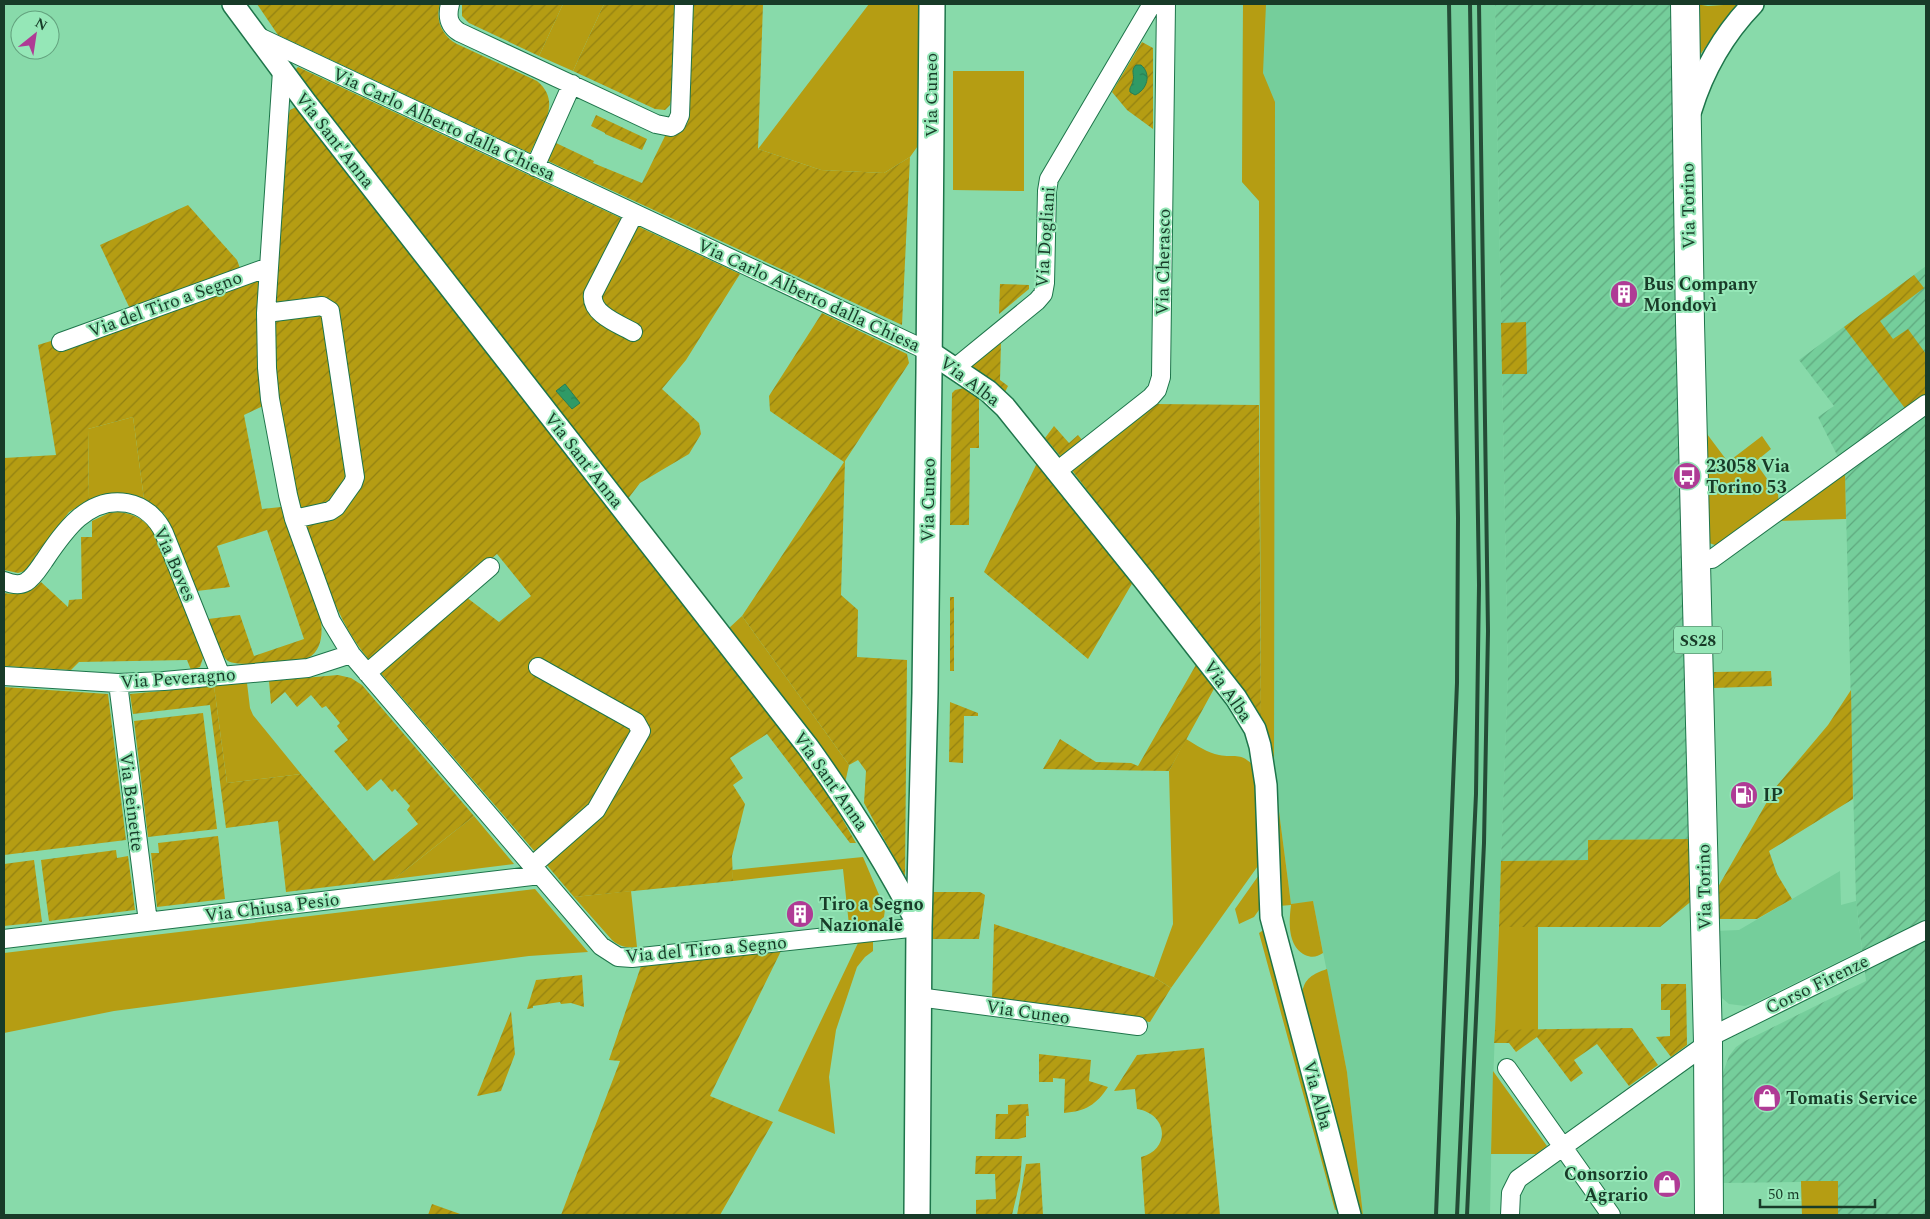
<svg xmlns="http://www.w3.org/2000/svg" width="1930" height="1219" font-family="Spectral,serif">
	<defs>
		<pattern id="industrial-furrows" width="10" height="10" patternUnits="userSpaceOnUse" patternTransform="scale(1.25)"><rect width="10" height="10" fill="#75ce9b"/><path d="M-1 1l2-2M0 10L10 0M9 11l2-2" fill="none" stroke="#5fa87e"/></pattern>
		<pattern id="garden-furrows" width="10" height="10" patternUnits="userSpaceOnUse" patternTransform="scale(1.25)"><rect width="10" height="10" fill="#b59d13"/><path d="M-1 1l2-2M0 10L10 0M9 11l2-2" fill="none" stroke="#928112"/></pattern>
		<pattern id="water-ripples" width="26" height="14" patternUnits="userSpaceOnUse" patternTransform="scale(1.25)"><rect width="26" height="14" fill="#2f9a66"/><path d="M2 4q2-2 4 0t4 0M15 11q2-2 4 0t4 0" fill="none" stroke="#277f54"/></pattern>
	</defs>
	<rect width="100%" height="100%" fill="#88daaa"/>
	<path fill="#75ce9b" d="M1243,4H1495L1508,675L1492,1112L1490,1215H1363L1347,1072L1313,902L1291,904L1274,773L1266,733L1261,718L1259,201L1242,182Z
		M1840,871L1841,905L1856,901L1862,950L1754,1003L1745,1006L1729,1004L1722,998L1719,990L1715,931L1739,930Z"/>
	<path fill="url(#industrial-furrows)" d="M1495,4H1675L1693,839L1588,840V860L1501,861L1508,675Z
		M1926,266V1215H1802L1801,1182L1721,1183V1078L1729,1056L1736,1047L1745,1041L1866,981L1856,901L1845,471L1818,417L1834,406L1799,360Z"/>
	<path fill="#b59d13" d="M563,4H604L573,71L539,56Z
		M869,4H922L920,143L910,157L884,173L821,170L758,149Z
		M1243,4H1266L1263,73L1275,102L1274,773L1291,904L1313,901L1323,953C1317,957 1312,958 1305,955C1287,946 1289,921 1291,905L1279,906L1266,733L1261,718L1259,201L1242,182Z
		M1695,4L1708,6L1739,4L1721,24L1696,61Z
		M953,71H1024V191L953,190Z
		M133,417L144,499C125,492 107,493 89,500L88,429Z
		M1704,430L1728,462L1762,436L1771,449L1755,462L1778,494L1779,505L1721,547L1706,542Z
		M1845,471L1846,519L1775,521Z
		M742,616L849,765L845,783L728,629Z
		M247,683L250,708L253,715L301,774L227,783L214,686Z
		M1186,739C1196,745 1208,753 1219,755C1235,758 1240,752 1253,765L1258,786L1260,863L1171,988L1154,977L1173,924L1169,771Z
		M474,816L514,864L394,879Z
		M863,857L885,909L884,917L878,922L849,925L843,869L733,881L732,870Z
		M1261,872V907L1254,917L1239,924L1235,909Z
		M535,889L588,952L529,956L114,1011L4,1033V953Z
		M631,891L637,947C627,948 620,947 612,940L574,897Z
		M1499,927H1538V1030H1495Z
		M1265,929L1340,1209L1335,1210L1259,933Z
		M873,941V951L865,957L857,967L836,1030L829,1077L835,1134L778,1111L858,943Z
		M1327,969L1347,1072L1363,1215H1361L1302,994C1304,978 1313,974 1327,969Z
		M1493,1071L1547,1146L1536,1154H1491Z
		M1801,1181H1838V1215H1802Z"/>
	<path fill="url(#garden-furrows)" d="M257,4H440C435,20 442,36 457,44L537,81C563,102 541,129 530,153L278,35Z
		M462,4H563L539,56L469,23L462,16Z
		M604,4H675L672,95L670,105L665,110L655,109L573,71Z
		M693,4H763L758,149L821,170L884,173L910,157L902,325L548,161L556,143L594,161L593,163L642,183L665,136L676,135L687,124L689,116Z
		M1142,42L1153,48V129L1127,110L1112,92Z
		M298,67L625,220L599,301L635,225L740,274L686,360L662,389L699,423L701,434L689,454L640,483L627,500L294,71Z
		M296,107L794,745L827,792L856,843H850L767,734L730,758L743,778L733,785L745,804L732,856L733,881L574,897L546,864L599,818L633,730L594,802L536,853L379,671L466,597L499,622L531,596L497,554L370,661C336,621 322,570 303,521L353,492L336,309L274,308L289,114L290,110Z
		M596,115L647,139L642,150L605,134V133L591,126Z
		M188,205L237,260L241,271L131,311L100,245Z
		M1914,275L1924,288L1880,321L1893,339L1908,329L1926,354V397L1907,411L1844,327Z
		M261,276L263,406L244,415L262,509L281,507L320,616C323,630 323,650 308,658C300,664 236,667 228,661C217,652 213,631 208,619L240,615L254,656L304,639L267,530L217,546L230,587L197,591L170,524L164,514L144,499L133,417L88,429L89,500L69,512L25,571L18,573L4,570V458L56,455L38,345Z
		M1000,284L1029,285V289L999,314Z
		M322,311L350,474L335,501L301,513L279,406L275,371L274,316Z
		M822,313L907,354L909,363L845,461L841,595L858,610L857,657L907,660L905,877L864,803L866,771L858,760L849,765L742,616L844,462L770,411L769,396Z
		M1526,322L1527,374H1502L1501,323Z
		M1001,342L1000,380L1008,386L1004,394L970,369L971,366Z
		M964,388L979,397V448H970L969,525H950L952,393L955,390Z
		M1155,404L1259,405L1261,718L1207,646L1071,469Z
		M1054,426L1069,443L1078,435L1083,441L1062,458L1045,438Z
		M1037,463L1133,582L1088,659L984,572Z
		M119,512C135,514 146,520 155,534L202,652L203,658L200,667L191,670L187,660L79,662L71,670L4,666V593C19,596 30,593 41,582L68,607L69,600L82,599L81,537H92V521L109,513Z
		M950,597H954V671H950Z
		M1197,663L1215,687L1169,771L1043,769L1060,739L1096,762L1131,763L1138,766Z
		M1771,671L1772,686L1714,688V672Z
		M338,675L351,678L362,685L474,816L394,879L286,892L278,821L226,828L210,705L133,714L130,694L214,686L227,783L301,774L374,861L418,824L407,810L410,806L395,789L392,792L381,779L367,791L334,751L348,740L337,726L340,723L326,706L322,708L311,695L297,707L285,692L271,704L269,681Z
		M4,687L108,694L126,840L4,855Z
		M1851,690L1853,799L1769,851L1777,874L1792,899L1757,919H1714V894L1775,788L1828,725Z
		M950,702L978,713V716H964L963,763L949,762Z
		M203,713L217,829L148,837L134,721Z
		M218,836L225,899L157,907L151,853H159L158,843Z
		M1693,839L1694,899L1660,927H1499L1501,861L1588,860V840Z
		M116,850L117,858L128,856L135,910L49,921L41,860Z
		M34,860L42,922L4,926V864Z
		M933,892H980L985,895L979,939H932Z
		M994,924L1154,977L1171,988L1150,1022L992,1000Z
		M781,951L710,1096L773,1122L720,1215H561L620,1061L609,1060L641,966Z
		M582,975L584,1007L571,1003L561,1004L560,1002L533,1006V1008L527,1009L536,980Z
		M1661,984H1686L1687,1045L1671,1057L1656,1037L1670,1036V1010H1661Z
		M511,1011L515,1054L501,1091L477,1096Z
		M1632,1028L1658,1065L1629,1086L1597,1044L1574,1060L1583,1073L1571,1082L1537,1037L1516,1052L1509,1043H1494L1495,1030Z
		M1204,1048L1220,1215H1145L1141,1157C1171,1149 1168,1114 1137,1109L1135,1089L1114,1091L1137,1055Z
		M1039,1054L1091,1060L1089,1081L1108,1087C1096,1105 1086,1111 1064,1113L1065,1079L1053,1078V1082H1039Z
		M1028,1104L1029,1116H1026V1137L1018,1139H995L996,1114H1008V1105Z
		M976,1156H1022L1020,1181L1012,1215H976V1200L996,1199L995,1174H975Z
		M1040,1163L1043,1215H1017L1026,1164Z
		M432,1204L463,1215H428Z"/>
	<path fill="url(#water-ripples)" stroke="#287e53" d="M1136,65H1141C1152,74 1147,90 1135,95L1130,92C1129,87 1132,86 1133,81C1135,74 1130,71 1136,65Z
		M565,384L580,403L572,409L556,391Z"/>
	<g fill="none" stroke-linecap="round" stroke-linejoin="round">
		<defs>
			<path id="minor" d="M450,4C447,16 448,25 459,32L656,124L671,127L676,124L680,115L684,4
				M255,35L930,352
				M282,71L266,313L267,368L270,399L288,495L294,519L331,621L351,654L601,946L618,957L632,958L919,927
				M535,167L572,84
				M266,313L322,306L330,311L353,464L355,477L353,483L336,507L330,511L294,519
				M633,332C619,324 590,314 593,294L634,214
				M61,342L269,267
				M955,368L1037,301L1043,294L1045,283L1047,191L1049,179L1152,4
				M1057,471L1151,397L1157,390L1161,377L1166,4
				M1696,559H1712L1926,404
				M4,581C11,584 19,586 26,582C34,577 39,568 44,561C63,533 87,496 127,503C144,506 157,518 164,533L221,676
				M367,673L490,567
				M4,676L118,683L164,681L308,668L351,654
				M118,683L148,922
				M532,866L596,810L641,731L636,722L538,667
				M4,939L540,875
				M918,997L1138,1026
				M1708,1038L1926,930
				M1507,1068L1611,1215
				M1510,1215L1511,1193L1518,1179L1708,1043"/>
			<path id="tertiary" d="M233,4L307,104L808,747C849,804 887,864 919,927
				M1691,110C1703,71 1724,34 1753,4
				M930,352L988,391L1005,407L1144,580L1236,698L1255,729L1260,746L1266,785L1271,917L1350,1215"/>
			<path id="secondary" d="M917,1215L919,927L925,693L929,373L932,4"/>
			<path id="primary" d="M1685,4L1690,323L1708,1043L1709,1215"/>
		</defs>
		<use href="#minor" stroke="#1e754b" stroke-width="20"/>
		<use href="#tertiary" stroke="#1e754b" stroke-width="24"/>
		<use href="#secondary" stroke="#1e754b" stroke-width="28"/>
		<use href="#primary" stroke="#1e754b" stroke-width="30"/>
		<use href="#minor" stroke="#fff" stroke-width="18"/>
		<use href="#tertiary" stroke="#fff" stroke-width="21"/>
		<use href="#secondary" stroke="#fff" stroke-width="25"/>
		<use href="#primary" stroke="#fff" stroke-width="28"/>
		<path stroke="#244c36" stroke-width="4" d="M1436,1215L1457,683L1458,518L1449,4
			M1457,1215L1476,794L1479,585L1470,4
			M1467,1215L1484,843L1488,631L1479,4"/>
	</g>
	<defs>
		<symbol id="building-disc" viewBox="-11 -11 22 22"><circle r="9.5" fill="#af3b95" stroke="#95e7b7"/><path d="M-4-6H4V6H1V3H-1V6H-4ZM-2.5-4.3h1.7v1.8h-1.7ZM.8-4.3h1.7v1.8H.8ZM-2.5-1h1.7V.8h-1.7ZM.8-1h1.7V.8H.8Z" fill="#fff"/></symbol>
		<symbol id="bus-disc" viewBox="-11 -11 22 22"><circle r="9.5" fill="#af3b95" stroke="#95e7b7"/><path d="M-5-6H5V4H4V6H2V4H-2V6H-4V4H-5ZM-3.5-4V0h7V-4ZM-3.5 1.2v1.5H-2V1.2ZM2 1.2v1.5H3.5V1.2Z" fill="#fff"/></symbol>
		<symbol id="fuel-disc" viewBox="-11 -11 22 22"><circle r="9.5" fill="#af3b95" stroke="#95e7b7"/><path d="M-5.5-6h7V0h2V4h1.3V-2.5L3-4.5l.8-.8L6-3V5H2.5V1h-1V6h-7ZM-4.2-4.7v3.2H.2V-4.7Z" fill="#fff"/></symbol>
		<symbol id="shop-disc" viewBox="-11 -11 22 22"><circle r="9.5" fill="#af3b95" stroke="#95e7b7"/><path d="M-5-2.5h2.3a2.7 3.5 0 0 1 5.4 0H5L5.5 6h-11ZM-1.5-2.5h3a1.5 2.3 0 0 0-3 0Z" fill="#fff"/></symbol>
	</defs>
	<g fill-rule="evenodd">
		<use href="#building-disc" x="1608" y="278" width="32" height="32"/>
		<use href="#bus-disc" x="1671" y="460" width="32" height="32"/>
		<use href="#fuel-disc" x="1728" y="779" width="32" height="32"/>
		<use href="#building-disc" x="784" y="898" width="32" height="32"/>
		<use href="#shop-disc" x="1751" y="1082" width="32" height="32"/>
		<use href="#shop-disc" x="1651" y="1168" width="32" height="32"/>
	</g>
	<g text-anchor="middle" stroke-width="4" stroke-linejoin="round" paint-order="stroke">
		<rect fill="#95e7b7" stroke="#3e6f53" stroke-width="1" x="1674" y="626.5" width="48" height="27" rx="4"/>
		<g font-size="16" font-weight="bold" fill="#183b28">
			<text x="1698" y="646">SS28</text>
		</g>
		<g font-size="18" fill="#183b28" stroke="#95e7b7">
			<text transform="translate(931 95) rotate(-90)" y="6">Via Cuneo</text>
			<text transform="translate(444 124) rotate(25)" y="6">Via Carlo Alberto dalla Chiesa</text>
			<text transform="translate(335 140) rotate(52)" y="6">Via Sant'Anna</text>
			<text transform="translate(1688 206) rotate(-91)" y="6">Via Torino</text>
			<text transform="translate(1045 237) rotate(-86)" y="6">Via Dogliani</text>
			<text transform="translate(1163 262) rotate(-89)" y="6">Via Cherasco</text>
			<text transform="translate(809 295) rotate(25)" y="6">Via Carlo Alberto dalla Chiesa</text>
			<text transform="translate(165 304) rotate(-20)" y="6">Via del Tiro a Segno</text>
			<text transform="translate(970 381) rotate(37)" y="6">Via Alba</text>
			<text transform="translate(584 460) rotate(52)" y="6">Via Sant'Anna</text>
			<text transform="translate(928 500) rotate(-89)" y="6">Via Cuneo</text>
			<text transform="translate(175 564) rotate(66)" y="6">Via Boves</text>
			<text transform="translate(178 678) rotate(-4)" y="6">Via Peveragno</text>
			<text transform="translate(1228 691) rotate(55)" y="6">Via Alba</text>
			<text transform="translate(831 781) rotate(55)" y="6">Via Sant'Anna</text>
			<text transform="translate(132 802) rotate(83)" y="6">Via Beinette</text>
			<text transform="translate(1704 887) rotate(-91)" y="6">Via Torino</text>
			<text transform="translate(272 907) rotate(-7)" y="6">Via Chiusa Pesio</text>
			<text transform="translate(706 949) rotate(-5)" y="6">Via del Tiro a Segno</text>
			<text transform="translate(1817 984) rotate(-26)" y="6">Corso Firenze</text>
			<text transform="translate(1028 1012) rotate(8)" y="6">Via Cuneo</text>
			<text transform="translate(1318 1095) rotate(75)" y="6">Via Alba</text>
		</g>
		<g font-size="18" font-weight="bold" fill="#183b28" stroke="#95e7b7" text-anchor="start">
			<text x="1643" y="290">Bus Company<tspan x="1643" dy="21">Mondovì</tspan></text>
			<text x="1706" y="472">23058 Via<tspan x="1706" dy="21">Torino 53</tspan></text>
			<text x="1763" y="801">IP</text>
			<text x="819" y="910">Tiro a Segno<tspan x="819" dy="21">Nazionale</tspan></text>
			<text x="1786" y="1104">Tomatis Service</text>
			<text x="1648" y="1180" text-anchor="end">Consorzio<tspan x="1648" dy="21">Agrario</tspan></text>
		</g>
	</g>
	<rect width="1930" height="1219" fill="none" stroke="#183b28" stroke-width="10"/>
	<g transform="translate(35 35) rotate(30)"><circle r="24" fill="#95e7b7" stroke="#63a27e"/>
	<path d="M0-4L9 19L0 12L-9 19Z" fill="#af3b95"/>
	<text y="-8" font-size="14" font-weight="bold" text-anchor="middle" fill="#183b28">N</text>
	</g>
	<path d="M1760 1199v8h115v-8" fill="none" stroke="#183b28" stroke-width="2.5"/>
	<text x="1768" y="1199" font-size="15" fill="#183b28" stroke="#95e7b7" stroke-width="4" paint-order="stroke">50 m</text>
</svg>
